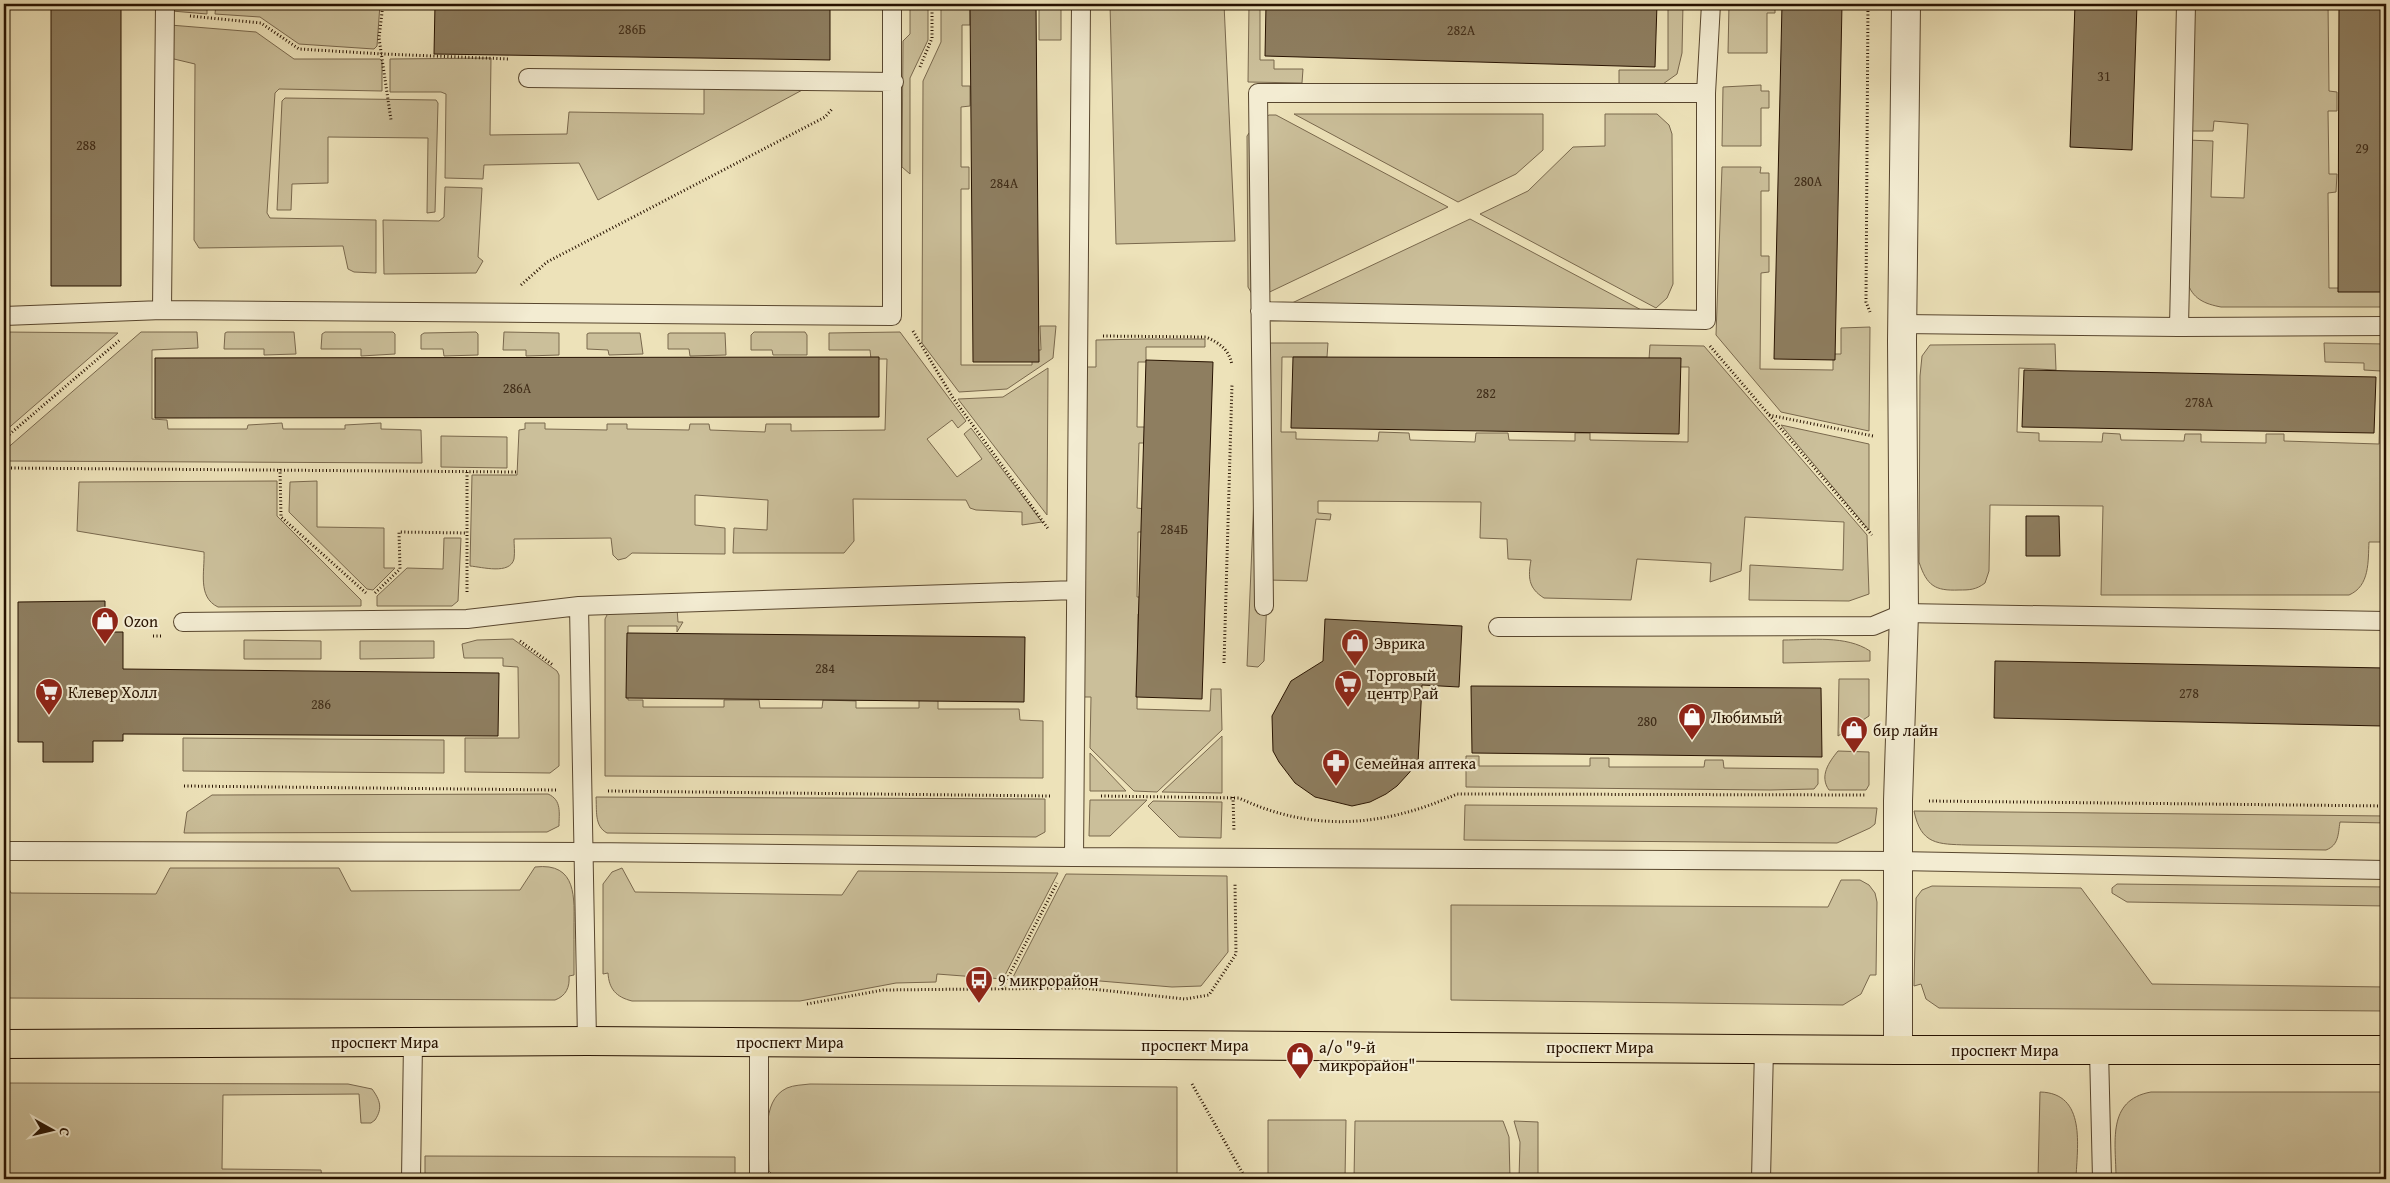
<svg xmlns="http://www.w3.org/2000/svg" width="2390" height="1183" font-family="'Gentium Book Plus',serif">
	<rect width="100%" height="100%" fill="#ede2b9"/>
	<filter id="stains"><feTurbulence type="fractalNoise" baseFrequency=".004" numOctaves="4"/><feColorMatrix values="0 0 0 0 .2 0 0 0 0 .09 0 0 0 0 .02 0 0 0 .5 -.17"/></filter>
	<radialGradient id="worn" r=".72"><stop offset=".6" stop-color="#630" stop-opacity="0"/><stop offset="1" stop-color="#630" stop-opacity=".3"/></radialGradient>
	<path fill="#cbbf9a" stroke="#79684d" d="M172,4H207V14L172,11Z
		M216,4H380L377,46L374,49L299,44L260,17L215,14Z
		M910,4H928V40L910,78V174L902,167L903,41L910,34Z
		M941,4H970V25H962V86H970V106L961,107V167H969V189H961V365H1032V350H1041L1040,326H1056L1053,358L1007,389L959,392L922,343L923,81L941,42Z
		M1039,4H1061V40H1039Z
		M1110,4H1224L1235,241L1116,244Z
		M1249,4H1260V60H1274V69H1303L1302,83L1248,82Z
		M1668,4H1683L1682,53L1677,74L1663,84H1619V70H1668Z
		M1729,4H1775V13H1767V53H1728Z
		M2186,4H2328L2329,91L2337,92V111H2328L2329,174H2337L2336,192L2328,193L2329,288H2386V307H2221C2205,304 2192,299 2187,281V140L2213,141L2211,197L2244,198L2248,124L2214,121L2213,131H2186Z
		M170,25L256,32L294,59H380L382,61V91L279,89L275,93L267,213L270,218L376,220V273L354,272L348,269L343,246L199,248L194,240L195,64L174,59L170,55Z
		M491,58L490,135L567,134L569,112L704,114V87L806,88L598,200L579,163L484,165L483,179L445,178L446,94L441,92H390V59Z
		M1761,85V91H1769V108H1761V146H1722L1723,87Z
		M285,98L436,100L438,103L435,212L427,213L428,138L328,137V183L292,184L291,210H277L282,101Z
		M1294,114H1543V150L1516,174L1458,202Z
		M1605,114H1657L1669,125L1672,134L1673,284L1667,298L1656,308L1480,214L1528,191L1573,147L1605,146Z
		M1269,115H1276L1448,207L1255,299L1248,287L1247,136L1256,123Z
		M1722,167H1761L1760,173H1769V191H1761V256H1769V272L1761,273L1760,369L1833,370V354H1841V328L1870,327L1869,431L1781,412L1716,335Z
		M445,187L482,188L478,257L483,261L476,273L384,274L383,220L439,221L444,217Z
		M1470,219L1647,313L1275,311Z
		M4,332L118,333L4,432Z
		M141,332H197L198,348L152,350V419L167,420L168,429H247L248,425L282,423L283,429H345V425L381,423V429L421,430L422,463L4,461V451Z
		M227,332H294L296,354L264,355V349H224L225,333Z
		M325,332H393L395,334V354L361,356V349H321L322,334Z
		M476,332L478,334V355L444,356L443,349H421V335L424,333Z
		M504,332L559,333V355L526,356V350H503Z
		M754,332H805L807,335V355H773L772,350H751V335Z
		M900,332L966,421L958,428L952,420L927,439L957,477L982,459L964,434L971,428L1042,522L1022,525V512L976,510L970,508L966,500L853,499L854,541L844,553H733L734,528L767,530L768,500L695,495V525L725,528V554L632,553L626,558L618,560L613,555L611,538L514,539C514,545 515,552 514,559C510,575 482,567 470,566L472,475H517L519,430L525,429V423H545V429L607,430V424H627V429L689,430L690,424H709L710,430L765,432L766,424H791V431L885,430L887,359H871L870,350H829V333Z
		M589,333H640L643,354L609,355L608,350L587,349V334Z
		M670,333H725L726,355L690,356L689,349H668V334Z
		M1144,339H1205V347H1146V362H1138L1137,427H1146V443H1139L1137,508L1145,509V532H1138L1137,597H1146V614H1138L1137,709L1210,711L1211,689H1221L1222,730L1157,792L1134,791L1090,748L1091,697H1082L1084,367H1096V340Z
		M1269,343H1328L1327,357H1282L1281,432H1296V439L1378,441L1379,432L1409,433L1410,440L1475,442L1476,433H1508L1509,440L1575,441V433H1590V440L1688,442L1689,367H1673L1649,359L1650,345L1704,346L1867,535L1869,594L1849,601L1749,600L1750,565L1843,570L1844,522L1745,517L1741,571L1710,582L1711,563L1637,559L1631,600L1544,598C1528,588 1528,577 1531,560L1508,559L1507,539L1480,538L1481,502L1318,501V513L1331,514L1330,520L1316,519L1307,581L1268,580L1264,661L1258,667L1247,666L1256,448Z
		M2324,343L2386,344V542H2369C2368,561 2370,586 2349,595H2101L2103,506L1990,505L1989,571L1985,583C1976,590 1969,590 1959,590C1935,591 1927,586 1919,562L1920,376L1922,356L1930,345L2055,344L2056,370L2019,368L2017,432L2039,433V441L2102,442L2103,433L2120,434L2121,440L2184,441L2185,434H2201V442L2266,443V434H2284V441L2379,444L2381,371L2364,370V363L2325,362Z
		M1048,368L1047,515L958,399L1003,397Z
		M1781,425L1869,444V530Z
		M441,436L507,437V468L441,467Z
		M277,481V516L361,600V606L218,607C197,597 205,571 204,552L77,531L79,482Z
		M317,481V527L384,528V568H395L373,590L367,589L289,512L290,482Z
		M444,538H461L458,601L452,606H377V596L407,568L443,569Z
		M677,608L678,622H683L677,632V626H628V700H643V707H724V700H759L760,708H822L823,700L856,701V708H919V700H938V709H1019L1020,720L1043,721V778L605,776V619L608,613Z
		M513,639L557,671L559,675V766L550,773L465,772V738H519L518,667L503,666V658H464L462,644L477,640Z
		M244,640L321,641V659H244Z
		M1783,640C1811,640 1846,635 1870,651V661L1783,663Z
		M360,641H434V658L360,659Z
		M1839,679H1869V716L1838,736Z
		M1222,736V793L1162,792Z
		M183,738L444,740V773L183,771Z
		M1838,751L1869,752V785L1866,790H1829C1819,776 1829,762 1838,751Z
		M1090,753L1126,791H1090Z
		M1466,756H1479V766H1590V758H1609V767H1704L1705,760H1723L1724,768L1818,769V784L1814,789L1770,790L1466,787Z
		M548,794C562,800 559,813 559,826L547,832L184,833L187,812L212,795Z
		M596,797L1045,799V832L1036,837L607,833C594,826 597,810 596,797Z
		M1090,800H1147L1110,836H1089Z
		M1153,801L1222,802L1221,838L1179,837L1148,806Z
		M1465,805L1877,808L1875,824L1870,828L1837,843L1464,840Z
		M1914,811L2386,816V823L2340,822C2338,834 2339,845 2326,850L1967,845C1938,844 1921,845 1914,811Z
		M535,867C578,862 574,899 574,928C574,943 574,959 574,975L569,976C570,987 566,996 555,1000L4,998V879L11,893L156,894L170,868H339L351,891L520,890Z
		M622,868L635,892L842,895L858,871L1058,873L1003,979L937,974L936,982L896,983L800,1001H632C616,997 609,989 608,973L603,974V884L612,872Z
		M1066,874L1227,876L1228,952L1201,986L1172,987L1100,981L1010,983Z
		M1841,880H1860L1869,885L1875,893L1877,902L1876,975H1870L1861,994L1843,1005L1451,1000V905L1828,907Z
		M2117,884L2386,887V906L2127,902L2112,893V888Z
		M1932,886L2081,888L2152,984L2386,987V1011L1939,1008L1926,999L1921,984L1914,986L1916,898L1922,890Z
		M4,1083L348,1084L372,1089C380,1100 383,1108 375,1120L371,1123H361L359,1094L223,1095L222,1169L321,1170L322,1179L4,1178Z
		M810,1084L1177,1087V1179H777L769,1171C769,1146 759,1101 787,1088C794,1085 802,1085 810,1084Z
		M2040,1092C2087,1093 2077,1147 2076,1179H2038Z
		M2151,1092H2386V1179L2116,1178C2116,1143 2106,1100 2151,1092Z
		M1268,1120H1346L1345,1179H1268Z
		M1355,1121H1503L1509,1137L1510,1179H1354Z
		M1514,1121L1538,1122V1179H1519L1520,1142Z
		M425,1156L735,1157V1177L425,1176Z"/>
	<path fill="#8e7e60" stroke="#271200" d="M51,4H121V286H51Z
		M435,4H830V60L434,54Z
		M970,4H1036L1039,362H973Z
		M1266,4H1657L1655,67L1265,56Z
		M1782,4H1842L1835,360L1774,359Z
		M2075,4H2137L2132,150L2070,147Z
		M2339,4H2386V292H2338Z
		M879,357V417L155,418V358Z
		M1293,357L1681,358L1679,434L1291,428Z
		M1146,360L1213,362L1202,699L1136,697Z
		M2024,370L2376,377L2374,433L2022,427Z
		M2026,516H2059L2060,556H2026Z
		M105,601V632H123V669L499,673L498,736L123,734V741H93V762H43V742H18V602Z
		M1325,619L1462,626L1459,687L1422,685L1418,763L1397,786L1386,794L1370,802L1352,806L1315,797L1295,783L1279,762L1273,751L1272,716L1291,681L1323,661Z
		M627,633L1025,637L1024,702L626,698Z
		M1995,661L2385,668L2383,726L1994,718Z
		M1471,686L1821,688L1822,757L1472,753Z"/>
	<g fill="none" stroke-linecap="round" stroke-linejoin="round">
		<defs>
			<path id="lane" d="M528,78L894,82
				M162,310L892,316V4
				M1260,311L1706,320V93L1711,4
				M4,316L162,310L165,4
				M1902,324L2179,327L2186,4
				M2179,327L2386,326
				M1264,606L1258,93H1706
				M183,622L467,619L579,606
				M1498,627L1873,626L1904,613L2386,621
				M4,851L585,852L1074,857L1897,861L2386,870
				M1074,857L1081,4
				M587,1041L579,606L1076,590
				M2099,1050L2102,1179
				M411,1179L413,1042
				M759,1179V1042
				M1761,1179L1764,1048"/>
			<path id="street" d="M1898,1050V801L1904,613L1902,341L1906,4"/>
			<path id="primary" d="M4,1044L587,1041L1898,1050H2386"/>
		</defs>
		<use href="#lane" stroke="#58462e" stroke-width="20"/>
		<use href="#street" stroke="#58462e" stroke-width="30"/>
		<use href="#primary" stroke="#271200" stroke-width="30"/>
		<path stroke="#271200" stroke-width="3" stroke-dasharray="1 2.5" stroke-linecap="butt" d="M383,4L379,38L391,120
			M1868,4L1866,302L1870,312
			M190,16L261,23L299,49L383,54L510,59
			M920,67L932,38V4
			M521,285L547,262L825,117L832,109
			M913,331L953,398L1049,530
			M1103,336L1206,337C1219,343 1229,349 1232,365
			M1710,346L1872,535
			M1769,415L1873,436
			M4,439L121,339
			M4,468L516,472
			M280,469L281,517L366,593
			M467,472V592
			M375,593L400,569L399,532L467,533
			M153,636H163
			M520,641L553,665
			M1224,663L1232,384
			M184,786L557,790
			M608,791L1050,796
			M1101,796L1239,798C1313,833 1384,827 1457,794L1866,795
			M1233,797L1234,832
			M1929,801L2386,806
			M1002,989L1057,883
			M807,1004L883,990L1083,988L1185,999L1209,995L1236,954L1235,884
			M1192,1084L1246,1179"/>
		<use href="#lane" stroke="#f3ecd2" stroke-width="18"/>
		<use href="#street" stroke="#f3ecd2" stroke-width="28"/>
		<use href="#primary" stroke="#ede2b9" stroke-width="28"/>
	</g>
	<defs>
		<symbol id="shop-pin" viewBox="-11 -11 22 30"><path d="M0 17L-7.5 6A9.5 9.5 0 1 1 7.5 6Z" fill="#8f2418" stroke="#f3ecd2"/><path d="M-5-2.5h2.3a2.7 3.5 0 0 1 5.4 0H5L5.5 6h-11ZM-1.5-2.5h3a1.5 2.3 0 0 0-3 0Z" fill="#fff"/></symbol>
		<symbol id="supermarket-pin" viewBox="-11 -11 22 30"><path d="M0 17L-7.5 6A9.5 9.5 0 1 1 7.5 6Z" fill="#8f2418" stroke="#f3ecd2"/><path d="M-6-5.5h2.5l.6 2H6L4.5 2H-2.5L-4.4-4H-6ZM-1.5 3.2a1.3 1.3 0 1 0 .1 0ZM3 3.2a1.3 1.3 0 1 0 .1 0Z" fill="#fff"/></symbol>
		<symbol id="pharmacy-pin" viewBox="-11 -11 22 30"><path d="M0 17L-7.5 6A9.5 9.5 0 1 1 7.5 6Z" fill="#8f2418" stroke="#f3ecd2"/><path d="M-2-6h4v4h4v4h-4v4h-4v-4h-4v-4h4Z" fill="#fff"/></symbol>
		<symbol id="bus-pin" viewBox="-11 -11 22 30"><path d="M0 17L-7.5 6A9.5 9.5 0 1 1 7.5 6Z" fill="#8f2418" stroke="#f3ecd2"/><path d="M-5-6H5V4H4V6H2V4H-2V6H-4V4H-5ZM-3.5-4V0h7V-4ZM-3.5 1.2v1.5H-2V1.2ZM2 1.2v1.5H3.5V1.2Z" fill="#fff"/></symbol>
	</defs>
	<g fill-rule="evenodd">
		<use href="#shop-pin" x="89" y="605" width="32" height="43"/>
		<use href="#shop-pin" x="1339" y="627" width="32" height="43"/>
		<use href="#supermarket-pin" x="1332" y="668" width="32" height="43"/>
		<use href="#supermarket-pin" x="33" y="676" width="32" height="43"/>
		<use href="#shop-pin" x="1676" y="701" width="32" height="43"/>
		<use href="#shop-pin" x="1838" y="714" width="32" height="43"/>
		<use href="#pharmacy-pin" x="1320" y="747" width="32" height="43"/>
		<use href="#bus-pin" x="963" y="964" width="32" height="43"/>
		<use href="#shop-pin" x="1284" y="1040" width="32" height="43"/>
	</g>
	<g text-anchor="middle" stroke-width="4.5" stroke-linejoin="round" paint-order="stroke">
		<g font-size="14" fill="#412d18">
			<text x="632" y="34">286Б</text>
			<text x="1461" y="35">282А</text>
			<text x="2104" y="81">31</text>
			<text x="86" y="150">288</text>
			<text x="2362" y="153">29</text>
			<text x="1808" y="186">280А</text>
			<text x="1004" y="188">284А</text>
			<text x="517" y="393">286А</text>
			<text x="1486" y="398">282</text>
			<text x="2199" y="407">278А</text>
			<text x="1174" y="534">284Б</text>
			<text x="825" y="673">284</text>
			<text x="2189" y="698">278</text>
			<text x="321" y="709">286</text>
			<text x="1647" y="726">280</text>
		</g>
		<g font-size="16" fill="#271200" stroke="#f3ecd2" text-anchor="start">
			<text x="124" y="627">Ozon</text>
			<text x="1374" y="649">Эврика</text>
			<text x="1367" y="681">Торговый<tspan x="1367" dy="18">центр Рай</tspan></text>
			<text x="68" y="698">Клевер Холл</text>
			<text x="1711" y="723">Любимый</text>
			<text x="1873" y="736">бир лайн</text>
			<text x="1355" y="769">Семейная аптека</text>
			<text x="998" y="986">9 микрорайон</text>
			<text x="1319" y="1053">а/о "9-й<tspan x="1319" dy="18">микрорайон"</tspan></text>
		</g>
		<g font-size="16" fill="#271200" stroke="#f3ecd2">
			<text x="385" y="1048">проспект Мира</text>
			<text x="790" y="1048">проспект Мира</text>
			<text x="1195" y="1051">проспект Мира</text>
			<text x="1600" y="1053">проспект Мира</text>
			<text x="2005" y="1056">проспект Мира</text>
		</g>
	</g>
	<rect width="2390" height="1183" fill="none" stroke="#ede2b9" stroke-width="20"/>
	<rect x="5" y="5" width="2380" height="1173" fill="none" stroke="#271200" stroke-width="2.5"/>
	<rect x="10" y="10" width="2370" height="1163" fill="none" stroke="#271200"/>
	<g transform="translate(52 1130) rotate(98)" stroke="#f3ecd2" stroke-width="4" paint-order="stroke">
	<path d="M0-4L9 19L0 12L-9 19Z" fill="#271200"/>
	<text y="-8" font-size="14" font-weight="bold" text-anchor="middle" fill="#271200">С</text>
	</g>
	<rect width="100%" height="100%" filter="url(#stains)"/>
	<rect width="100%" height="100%" fill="url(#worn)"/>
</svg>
